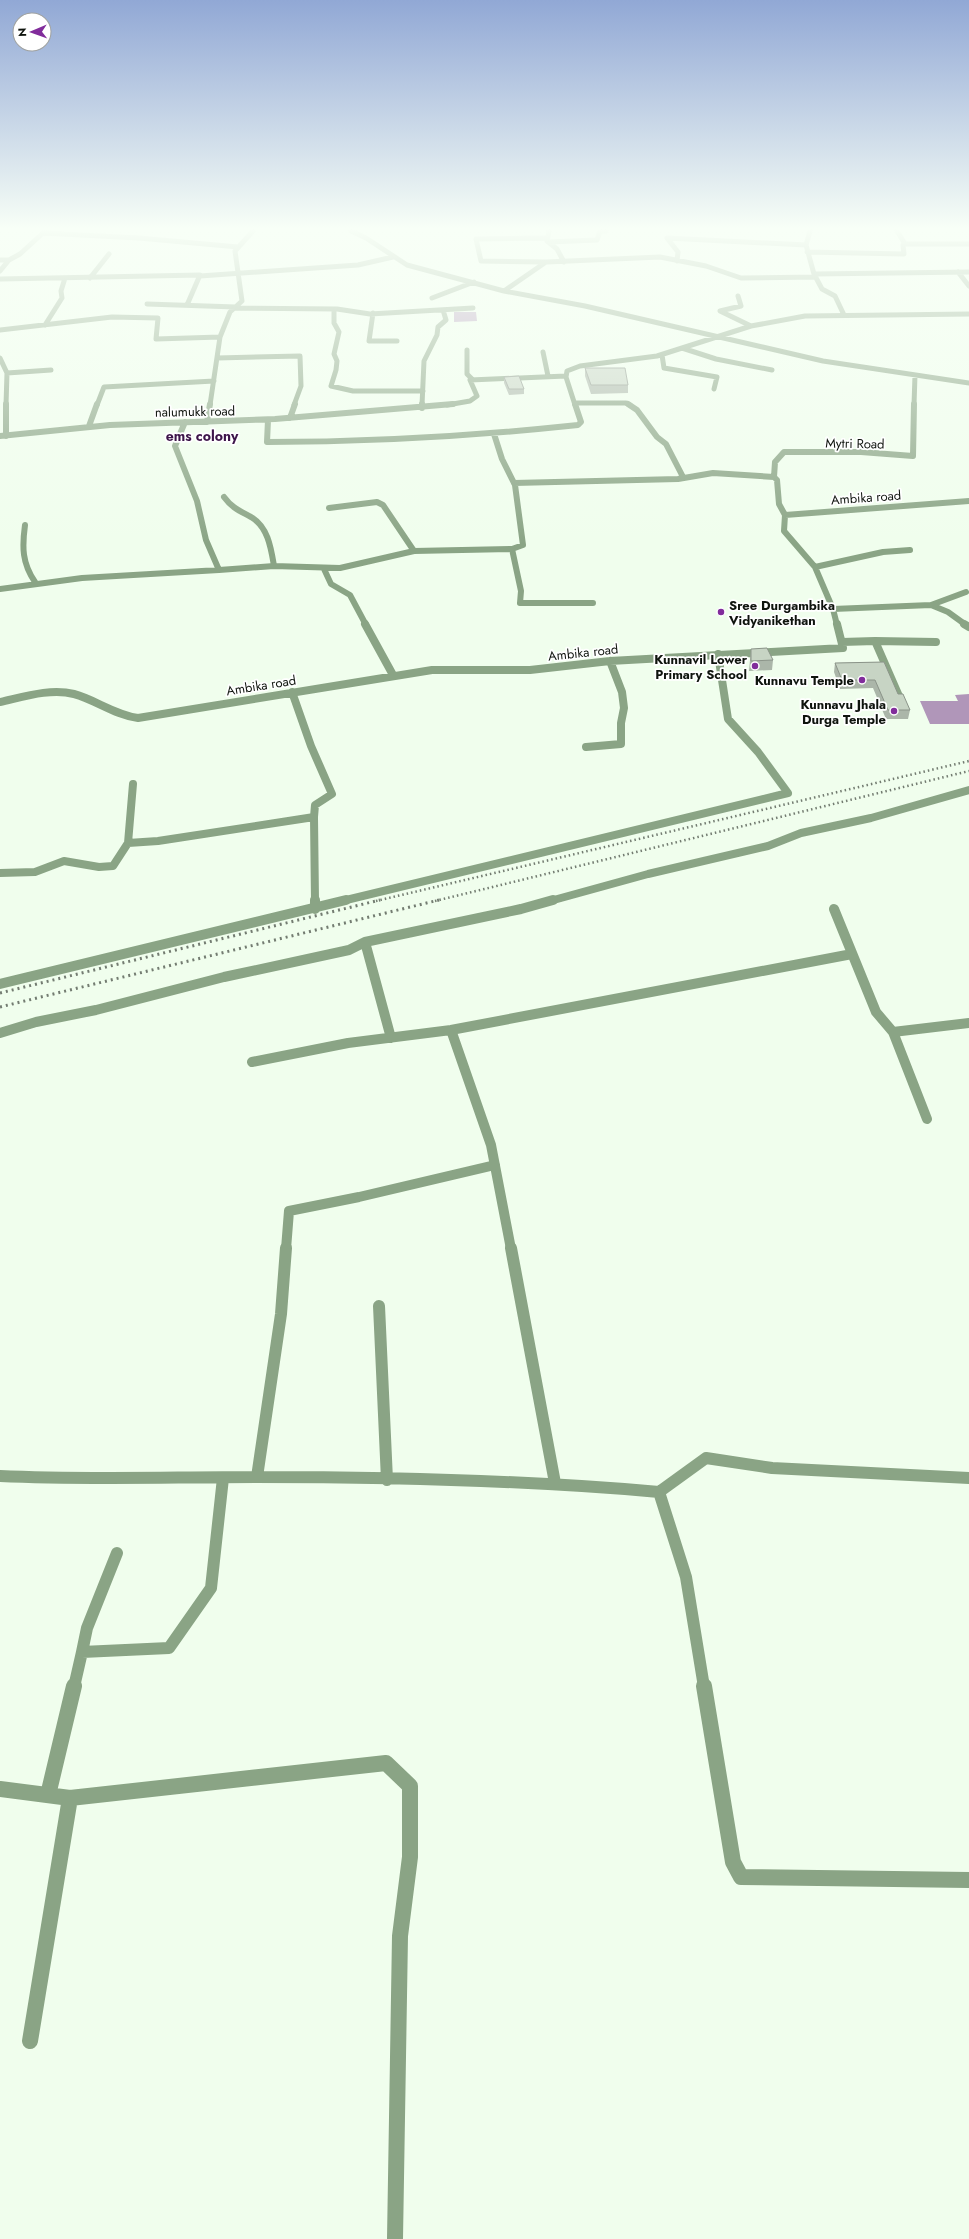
<svg xmlns="http://www.w3.org/2000/svg" width="969" height="2239" font-family="Jost,sans-serif">
	<rect width="100%" height="100%" fill="#f0feed"/>
	<path fill="#b096b9" d="M454,312H476L477,321L454,322Z
		M969,694V724H930L920,701H958L955,695Z"/>
	<g fill="none" stroke-linecap="round" stroke-linejoin="round">
		<path stroke="#8aa485" stroke-width="5" d="M351,231L366,238L407,265L504,291L546,262L660,257L706,266L741,278L816,277
			M549,231L547,241L557,249L564,262
			M810,231L806,245L814,274L822,289L835,296L844,315
			M897,231L905,244
			M546,238L476,239L481,261L546,262
			M548,242L597,240L600,231H606
			M807,252L904,254L903,245L905,244H969
			M0,260H9L0,271
			M9,260L20,254L43,233L139,238L238,247
			M677,261L678,252L667,238L806,245
			M958,272L969,286
			M814,274L969,272
			M200,276L358,265L393,257
			M90,278L109,254
			M0,279L200,275L187,305
			M504,291L585,306L823,361L969,383
			M738,296L741,306L720,311L751,326
			M432,298L474,282
			M147,304L236,307
			M235,308L337,309L370,314L473,308
			M334,309V323L339,332L334,354L337,361L336,370L331,386L353,391H423
			M373,313L369,341H397
			M45,325L62,298L61,291L65,278
			M0,330L112,317L158,318L156,339L220,337
			M682,348L716,359L772,370
			M467,350V374L473,380
			M543,352L548,376
			M662,355L664,368L717,377L714,389
			M0,358L7,373
			M217,358L300,356L301,386L294,405
			M576,403H626L630,405
			M6,405L7,373L51,370
			M97,405L104,387L214,381
			M210,405L220,337L230,312L242,301L235,251L253,231
			M422,405L424,361L437,335L438,327L446,320L443,310
			M447,405L470,401L477,396L470,380L566,376
			M575,405L566,377L567,371L580,366L657,356L751,326L805,316L969,314
			M914,405L915,375"/>
		<path stroke="#8aa485" stroke-width="6" d="M628,404L637,410L657,437L666,444L683,477
			M422,408V404
			M290,418L295,404
			M268,420L267,442C371,442 474,436 578,425L581,422L575,404
			M207,422L210,404
			M89,426L97,404
			M494,434L502,459L515,485L523,545L512,549L521,591L520,603H593
			M0,436L110,425L275,419L453,404
			M6,436V404
			M514,483L678,479L713,473L774,477
			M224,497C232,508 240,511 251,517C268,527 271,548 274,566
			M329,508L377,502L383,505L414,551
			M785,515L779,504L777,480L774,477L775,462L784,452H861L913,456L914,404
			M25,525C22,547 22,563 35,582
			M815,567L883,552L910,550
			M324,569L331,584L350,595L366,625
			M219,570L274,566L340,568L414,551L512,549
			M0,589L82,578L219,570L206,540L197,501L175,446L185,422
			M931,605L948,612L966,625
			M833,609L931,605L966,592
			M837,625L833,609L815,567L784,531L785,515L969,501"/>
		<path stroke="#8aa485" stroke-width="8" d="M365,624L393,675
			M964,624L969,627
			M875,641L936,642
			M842,642L875,641L899,696
			M0,702C23,697 50,688 74,694C96,700 115,715 138,718L432,670H530L610,661L843,648L837,624
			M586,747L621,744V723L624,708L622,692L610,661
			M314,817L315,901
			M128,843L158,841L314,817L315,805L332,794L311,746L292,692
			M0,873L35,872L64,861L99,867L113,866L128,843L133,784
			M342,901L788,793L758,752L728,719L718,654
			M550,901L648,874L768,846L801,833L871,818L969,790"/>
		<path stroke="#8aa485" stroke-width="10" d="M315,900V909
			M834,909L876,1012L893,1032L927,1119
			M365,942L391,1038
			M0,984L346,900
			M451,1030L491,1145L511,1249
			M893,1032L969,1023
			M0,1033L36,1022L96,1010L224,977L349,950L365,942L521,909L553,900
			M252,1062L348,1043L451,1030L852,954
			M286,1249L289,1211L359,1197L495,1165"/>
		<path stroke="#8aa485" stroke-width="12" d="M511,1248L555,1483
			M379,1306L387,1480
			M0,1476C85,1480 170,1477 255,1477C389,1477 526,1480 659,1492L706,1458L772,1468L969,1478
			M257,1477L281,1314L286,1248
			M659,1492L686,1577L704,1687
			M82,1652L87,1628L117,1553
			M74,1687L82,1652L169,1648L211,1588L223,1478"/>
		<path stroke="#8aa485" stroke-width="16" d="M704,1686L733,1862L741,1877L969,1880
			M0,1789L70,1798L386,1763L410,1786V1857L400,1936L395,2239
			M48,1795L74,1686
			M30,2041L70,1798"/>
		<path stroke="#737c71" stroke-width="2.5" stroke-dasharray="1.5 3" stroke-linecap="butt" d="M376,901L969,761
			M435,901L969,771"/>
		<path stroke="#737c71" stroke-width="3" stroke-dasharray="2 4" stroke-linecap="butt" d="M0,993L380,900
			M0,1007L439,900"/>
	</g>
	<path fill="#abb6a9" d="M585,368L628,385V393L591,394L585,376Z
		M504,377L524,389V394L509,395L504,383Z
		M751,649L773,660L772,670L749,671Z
		M884,662L898,694L910,710L908,719H886L873,688L840,689L834,672L835,663Z"/>
	<path fill="#c7d4c4" stroke="#8b9489" d="M585,368H625L628,385H591Z
		M519,376L524,389H509L504,377Z
		M767,648L773,660L751,661V649Z
		M884,662L898,694H903L910,710H888L875,680H842L835,663Z"/>
	<linearGradient id="sky" x2="0" y2="1"><stop stop-color="#91a8d5"/><stop offset="0.42" stop-color="#f8fff7"/><stop offset="1" stop-color="#f8fff7" stop-opacity="0"/></linearGradient>
	<rect width="969" height="544" fill="url(#sky)"/>
	<g fill="#812c9b" stroke="#fff" stroke-width="1.5">
		<circle cx="721" cy="612" r="4"/>
		<circle cx="755" cy="666" r="4"/>
		<circle cx="862" cy="680" r="4"/>
		<circle cx="894" cy="711" r="4"/>
	</g>
	<g text-anchor="middle" stroke-width="3.5" stroke-linejoin="round" paint-order="stroke">
		<g font-size="13" fill="#0f140e" stroke="#fff">
			<text transform="translate(195 411) rotate(-1)" y="5">nalumukk road</text>
			<text transform="translate(855 443) rotate(1)" y="5">Mytri Road</text>
			<text transform="translate(866 497) rotate(-4)" y="5">Ambika road</text>
			<text transform="translate(583 652) rotate(-6)" y="5">Ambika road</text>
			<text transform="translate(261 685) rotate(-9)" y="5">Ambika road</text>
		</g>
		<g font-size="13" font-weight="bold" fill="#0f140e" stroke="#fff" text-anchor="end">
			<text x="729" y="610" text-anchor="start">Sree Durgambika<tspan x="729" dy="15">Vidyanikethan</tspan></text>
			<text x="747" y="664">Kunnavil Lower<tspan x="747" dy="15">Primary School</tspan></text>
			<text x="854" y="685">Kunnavu Temple</text>
			<text x="886" y="709">Kunnavu Jhala<tspan x="886" dy="15">Durga Temple</tspan></text>
		</g>
		<g font-size="14" font-weight="bold" fill="#3d154a" stroke="#fff">
			<text x="202" y="441">ems colony</text>
		</g>
	</g>
	<g transform="translate(32 32) rotate(268)"><circle r="19" fill="#ffffff" stroke="#9fa19f"/>
	<path d="M0-3L7 15L0 10L-7 15Z" fill="#812c9b"/>
	<text y="-6" font-size="11" font-weight="bold" text-anchor="middle" fill="#0f140e">N</text>
	</g>
</svg>
